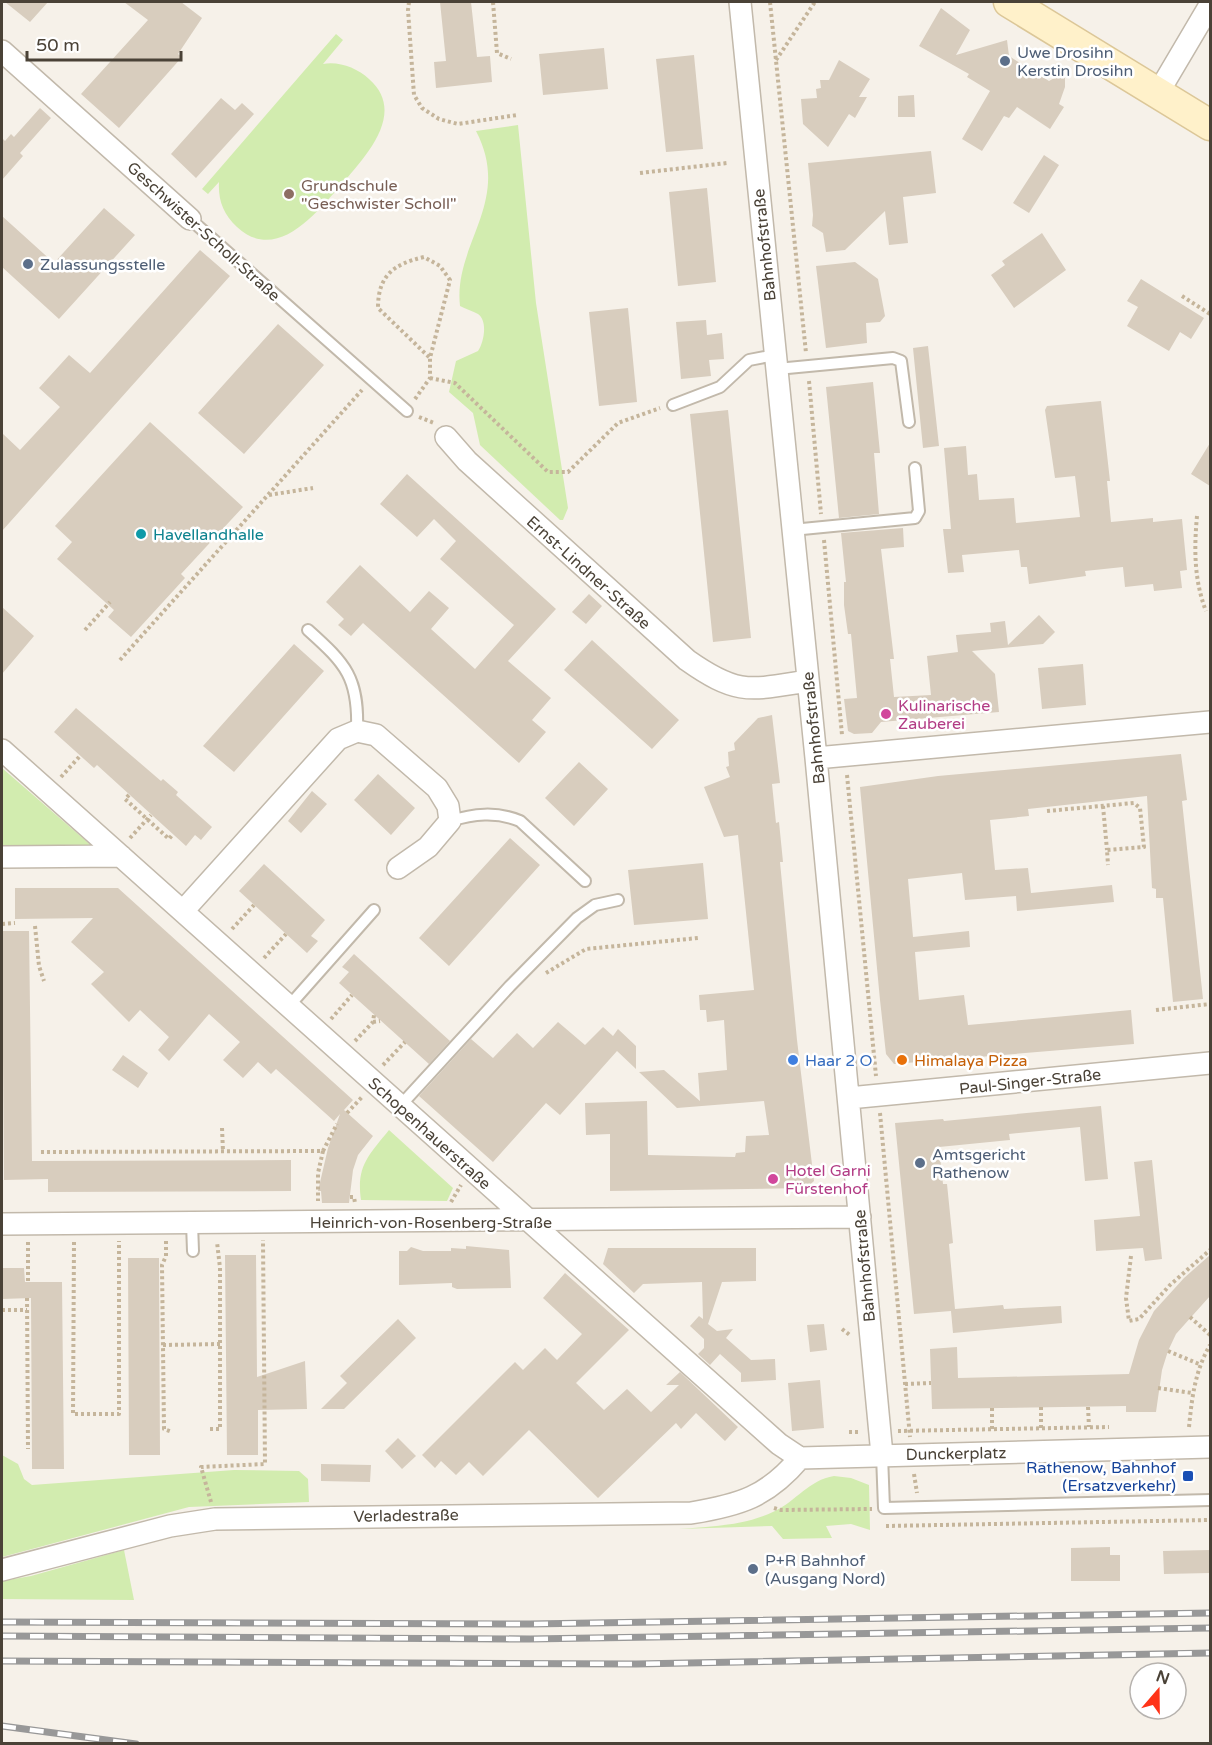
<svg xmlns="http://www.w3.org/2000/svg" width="1212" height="1745" font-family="'Varela Round',sans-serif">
	<rect width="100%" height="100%" fill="#f6f1e9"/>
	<path fill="#d2ecaf" d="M336,34L343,40L323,64C339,61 357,68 369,79C408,113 364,158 341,185C317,212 277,264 237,227C223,214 218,200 219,182L208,194L202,189Z
		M518,125L536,303L568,508L563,520H560L480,445L473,413L449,392L456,361L478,351C484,342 488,321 478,314C473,311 465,309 460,306C453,244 513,202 476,131Z
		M2,768L93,847L2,849Z
		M389,1130L453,1188L447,1201L361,1200C356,1166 369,1155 389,1130Z
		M2,1455L18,1464L24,1479L32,1485L234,1470L299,1471L308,1479L309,1502L189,1507L2,1557Z
		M834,1476L851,1478L869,1485L870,1530L851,1524L826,1526L832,1538L783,1539L772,1526L679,1529C713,1526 744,1526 775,1511C796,1501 809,1480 834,1476Z
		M124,1550L134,1600L2,1599V1581L31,1576Z"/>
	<path fill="#d8cdbe" d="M5,2H48L30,22Z
		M124,2H181L202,18L178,54L182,57L119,128L81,94L148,20Z
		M440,2H471L477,57L490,56L492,82L436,88L434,62L446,61Z
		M941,8L970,30L956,55L1007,40L1009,56L1049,81L1065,72V87L1059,104L1064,107L1050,129L1017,107L1009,118L1004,116L982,151L962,139L990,91L967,77L969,74L919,46Z
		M604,48L608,89L543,95L539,54Z
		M694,55L703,149L666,152L656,59Z
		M839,60L870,79L859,97H867L855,118L849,114L828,147L803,124L801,99L817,98L816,89L821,88L820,80H829Z
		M914,95L915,117H898V96Z
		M221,98L235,110L242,103L254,114L196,178L171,154Z
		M40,108L51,118L20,153L23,156L2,180V138L5,141L11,134L14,137Z
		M931,151L936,193L903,197L908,243L889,245L885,211L845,250L826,252L823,233L812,226L813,215L808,163Z
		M1044,155L1059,165L1029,213L1013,203Z
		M707,188L716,282L678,286L669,192Z
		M104,208L135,235L59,319L2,267V216L54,263Z
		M1042,233L1066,270L1014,308L991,275L1005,265L1002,261Z
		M200,250L230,276L2,531V433L20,450L60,407L39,388L69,355L90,373Z
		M855,262L878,279L885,316L880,322L866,323L867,343L826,348L816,266Z
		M1141,279L1204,318L1191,339L1180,332L1169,351L1127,326L1138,307L1127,301Z
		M628,308L637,402L599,406L589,312Z
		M706,320L707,335L722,333L724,359L709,360L711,376L681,379L676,322Z
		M278,324L324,365L244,454L198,413Z
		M928,346L939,446L923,448L913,348Z
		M873,382L880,453H874L879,514L839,518L826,387Z
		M1101,401L1110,481H1107L1111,522L1153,518V522L1182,519L1187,570L1180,571L1182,588L1154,591L1153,584L1125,587L1123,567L1085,571L1086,576L1029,584L1027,567H1021L1019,550L962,555L964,572L948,573L943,529H951L944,448L966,446L968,475L977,474L979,500L1014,498L1016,523L1080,517L1075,476L1055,478L1045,410L1047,406Z
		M728,410L751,638L713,642L690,414Z
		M150,422L243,507L181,574L185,578L131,637L108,617L114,610L57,559L72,542L55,526Z
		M1210,443V486L1191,474Z
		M407,474L556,609L508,661L551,698L532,720L546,732L519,763L363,623L351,636L338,625L344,619L326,602L360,565L410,612L429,591L449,608L431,629L475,669L514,625L440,559L456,541L434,519L417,537L380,504Z
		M903,528L904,547L881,549L894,659H890L894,697L931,695L927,656L958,652L956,635L991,632L990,623L1005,621L1008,645L1039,615L1055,632L1043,644L972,651L995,674L999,712L881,722L872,733L854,734L848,731L844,699L857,698L851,634H848L844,605V582H846L841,533Z
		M589,594L602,606L586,624L572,612Z
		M2,607L34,636L2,674Z
		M592,640L679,720L652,749L564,670Z
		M294,644L324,671L234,772L203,746Z
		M1083,664L1086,705L1042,709L1038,668Z
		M76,708L161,781L163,779L178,792L176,795L212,827L201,840L195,835L186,846L97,765L94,768L54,732Z
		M772,715L780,783L772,784L776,823L779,822L783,862H780L797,1040L814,1181L806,1188L610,1191V1134L586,1135L585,1103L647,1101L648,1155L735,1157L736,1153L745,1152L746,1136L769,1135L764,1101L677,1108L639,1072L664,1070L700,1101L698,1073L727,1070L724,1020L707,1022L706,1010H700L699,995L754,990L738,835L724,837L704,787L730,777L726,767L729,766L728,752L735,750L734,743L758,718Z
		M1181,754L1187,800L1182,801L1203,999L1173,1002L1163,898H1156V889L1152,888L1147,796L1028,809L1029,816L990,820L995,870L1028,868L1031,893L1112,885L1114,902L1017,911L1016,896L965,900L962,873L908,879L913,937L969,931L970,947L915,952L919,1000L964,995L968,1025L1131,1010L1134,1044L894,1064L886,1054L880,1000L860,787L938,776Z
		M579,762L608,789L574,826L545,798Z
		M378,774L415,808L391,835L354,800Z
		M312,791L327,804L301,833L288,821Z
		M510,838L540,865L449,966L419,938Z
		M703,863L708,919L634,925L628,870Z
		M264,864L325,920L311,936L318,941L307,953L239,891Z
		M15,888H118L353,1100L344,1110L373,1136L358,1155L353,1170L349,1203H322L321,1191H318L328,1148L340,1114L334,1121L276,1069L271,1074L258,1062L243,1078L223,1060L240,1042L209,1014L169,1061L158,1050L169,1037L140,1010L129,1022L91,984L104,972L71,942L93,918L15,919Z
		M2,931H29L32,1161L291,1160V1191L48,1192V1179L4,1180Z
		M354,954L450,1041L429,1064L339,983L349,972L342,967Z
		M558,1022L585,1045L603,1027L613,1036L618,1029L636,1046V1069L617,1051L560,1115L546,1103L493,1162L419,1096L471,1039L493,1058L517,1033L533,1048Z
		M123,1055L148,1073L138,1088L112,1070Z
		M1101,1106L1108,1179L1085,1181L1080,1127L1009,1134L1010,1140L939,1147L943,1184H947L953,1243L949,1244L955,1309L1003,1305L1004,1309L1061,1306L1062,1323L953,1333L951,1311L914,1314L895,1123L943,1119L944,1121Z
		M1152,1160L1162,1259L1145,1261L1143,1248L1096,1251L1094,1220L1140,1216L1134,1162Z
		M466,1246L509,1250L511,1288L457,1289L452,1287V1283L399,1285V1251H407L411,1247L423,1251H451V1248L466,1249Z
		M608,1248H756V1281L722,1282L708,1324L717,1331L733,1329L726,1338L751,1360L775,1359L776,1380L741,1382V1373L720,1354L710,1365L698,1354L704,1348V1339L690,1326L699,1316L703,1319L702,1282L643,1284L634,1293L603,1264Z
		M225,1255H256L257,1377L305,1361L307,1409L258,1410V1455H227Z
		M1210,1255V1296L1176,1334L1168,1351L1162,1370L1156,1412H1126V1406L932,1409L930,1349L957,1347L958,1378L1129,1374L1139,1340L1154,1311L1184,1278Z
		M128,1258H159L160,1455H129Z
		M2,1268H24L25,1282H62L64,1469H32L31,1298L2,1299Z
		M565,1273L629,1330L576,1383L604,1410L627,1389L651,1412L679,1385H666L680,1372L738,1427L725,1441L696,1413L681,1429L676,1423L598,1498L529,1430L483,1476L469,1462L456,1475L441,1461L435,1468L422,1455L515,1362L523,1370L545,1348L557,1360L582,1334L543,1298Z
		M398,1319L416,1338L344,1409H321L347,1383L340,1376Z
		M824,1324L827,1350L810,1352L807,1325Z
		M820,1380L824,1428L792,1431L788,1383Z
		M398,1438L416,1456L402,1469L385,1451Z
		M321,1464L371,1465L370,1482L321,1481Z
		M1110,1547V1555H1120V1581H1071V1548Z
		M1210,1550V1573L1164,1574L1163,1551Z"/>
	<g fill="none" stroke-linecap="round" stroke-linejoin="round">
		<defs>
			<path id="lane" d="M190,219L407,411
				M777,369L893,358L901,361L909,422
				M673,405L720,387L749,360L775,355
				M792,530L915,518L919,511L915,468
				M308,630C346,664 359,678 357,731
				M450,821C473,814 496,811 520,821L585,881
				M289,1006L374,910
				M400,1106L510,986L577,918L595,905L618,900
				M192,1223L193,1251
				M882,1455L884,1508L1210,1500"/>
			<path id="street" d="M740,2L816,758L882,1455
				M2,51L190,219
				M1158,93L1210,5
				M446,437L467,461L687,660C738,696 750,690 808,681
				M2,750L779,1444L800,1458L1210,1447
				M816,758L1210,722
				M2,857L121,856
				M183,911L338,739L357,731L376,735L437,788L448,806L450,821L428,847L398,868
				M849,1098L1210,1063
				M2,1224L860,1217
				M2,1570L170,1526L215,1519L691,1513C740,1505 767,1497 800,1458"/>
			<path id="secondary" d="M1009,2L1210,125"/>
		</defs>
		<use href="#lane" stroke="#c2b9ab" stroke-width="14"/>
		<use href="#street" stroke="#c2b9ab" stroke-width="24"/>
		<use href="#secondary" stroke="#dcc798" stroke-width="33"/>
		<path stroke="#c5b59b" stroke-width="4" stroke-dasharray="3 3" stroke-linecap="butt" d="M409,2L408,10L414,95L422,108L439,119L458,124L517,115
			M493,2L497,53L511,59
			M770,2L806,353
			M776,60L815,2
			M640,173L727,163
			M1182,296L1210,314
			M430,378L455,383L548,472H568L618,423L660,408
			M809,381L821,514
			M415,399L430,378V358L450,280L440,266L424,257C394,264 378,275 378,308L430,358
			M419,417L434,423
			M269,495L313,488
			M1197,516C1194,549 1194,580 1206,611
			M824,540L842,735
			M85,630L110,602
			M120,660L362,390
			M847,775L876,1076
			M61,777L80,756
			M129,795L125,799L169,839L173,834
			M1103,806L1107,850
			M1047,811L1134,803L1140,808L1144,847L1107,850L1108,865
			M130,838L151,815
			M2,924L15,923
			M35,926L39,966L44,981
			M232,929L254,905
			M264,958L286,934
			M546,973L586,949L698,938
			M1156,1010L1210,1004
			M331,1019L352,995
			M373,1022L380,1021
			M355,1041L373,1022L374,1015
			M383,1065L405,1042
			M347,1113L363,1096
			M880,1113L910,1437
			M222,1128L223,1151
			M323,1151L337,1124
			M41,1152L323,1151L318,1173V1201
			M350,1197H354L355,1203
			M451,1202L461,1185
			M166,1241V1256L162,1265L164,1429L172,1432
			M28,1242V1282
			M74,1242L73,1414H119V1241
			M1131,1256L1126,1298L1129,1321L1139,1319L1170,1285L1210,1250
			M27,1298L28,1449
			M2,1310H27
			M1190,1317L1210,1335
			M842,1329L851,1336
			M163,1345L221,1344
			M1168,1351L1199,1364
			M905,1384L931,1383
			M1158,1388L1192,1393
			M1041,1407V1428
			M1088,1407L1089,1427
			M992,1408V1429
			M1189,1427C1192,1397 1195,1371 1210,1345
			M210,1429H220V1268L217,1242
			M898,1431L1109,1427
			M849,1432H861
			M914,1474L917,1493
			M211,1502L201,1467L265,1464L263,1240
			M774,1508L781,1510L872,1509
			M886,1526L1210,1520"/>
		<use href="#lane" stroke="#fff" stroke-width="10"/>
		<use href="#street" stroke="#fff" stroke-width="21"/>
		<use href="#secondary" stroke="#fff1ca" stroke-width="30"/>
		<defs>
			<path id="rail" d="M2,1622L530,1624L1210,1613
				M2,1636L530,1639L1210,1628
				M2,1661L636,1664L1210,1653
				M2,1726L136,1744"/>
		</defs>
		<use href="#rail" stroke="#989898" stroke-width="7"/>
		<use href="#rail" stroke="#fff" stroke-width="4.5" stroke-dasharray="14" stroke-linecap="butt"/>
	</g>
	<g fill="#5c6f8a" stroke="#fff" stroke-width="2">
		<circle cx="1005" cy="61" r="6"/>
		<circle cx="28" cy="264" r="6"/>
		<circle cx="920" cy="1163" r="6"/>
		<circle cx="753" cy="1569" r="6"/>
	</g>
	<circle fill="#8d6e63" stroke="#fff" stroke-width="2" cx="289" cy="194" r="6"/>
	<circle fill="#0f9aa8" stroke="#fff" stroke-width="2" cx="141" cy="534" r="6"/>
	<g fill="#d1479c" stroke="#fff" stroke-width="2">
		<circle cx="886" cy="714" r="6"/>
		<circle cx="773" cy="1179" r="6"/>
	</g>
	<circle fill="#3f7fe0" stroke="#fff" stroke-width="2" cx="793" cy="1060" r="6"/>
	<circle fill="#e8710a" stroke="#fff" stroke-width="2" cx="902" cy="1060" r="6"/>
	<rect fill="#1a4fb4" stroke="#fff" stroke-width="2" x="1182" y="1470" width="12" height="12" rx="3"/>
	<g text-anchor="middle" stroke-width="5" stroke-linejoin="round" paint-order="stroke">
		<g font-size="16" fill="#4e5e75" stroke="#fff" text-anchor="start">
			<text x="1017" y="58">Uwe Drosihn<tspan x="1017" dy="18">Kerstin Drosihn</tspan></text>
			<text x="40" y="270">Zulassungsstelle</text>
			<text x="932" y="1160">Amtsgericht<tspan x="932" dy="18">Rathenow</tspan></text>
			<text x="765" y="1566">P+R Bahnhof<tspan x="765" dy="18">(Ausgang Nord)</tspan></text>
		</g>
		<g font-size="16" fill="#785e54" stroke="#fff" text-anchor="start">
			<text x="301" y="191">Grundschule<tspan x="301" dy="18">"Geschwister Scholl"</tspan></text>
		</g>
		<g font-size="16" fill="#4a4237" stroke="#fff">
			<text transform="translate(204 231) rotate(42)" y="6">Geschwister-Scholl-Straße</text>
			<text transform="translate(764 245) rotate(-96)" y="6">Bahnhofstraße</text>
			<text transform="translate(589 572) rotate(42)" y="6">Ernst-Lindner-Straße</text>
			<text transform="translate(813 728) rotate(-96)" y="6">Bahnhofstraße</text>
			<text transform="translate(1030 1081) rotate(-6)" y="6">Paul-Singer-Straße</text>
			<text transform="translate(430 1133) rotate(42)" y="6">Schopenhauerstraße</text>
			<text x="431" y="1228">Heinrich-von-Rosenberg-Straße</text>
			<text transform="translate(864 1266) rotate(-95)" y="6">Bahnhofstraße</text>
			<text transform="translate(956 1453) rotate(-1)" y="6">Dunckerplatz</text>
			<text transform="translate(406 1515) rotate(-1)" y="6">Verladestraße</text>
		</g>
		<g font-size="16" fill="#0d838f" stroke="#fff" text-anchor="start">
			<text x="153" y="540">Havellandhalle</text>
		</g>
		<g font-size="16" fill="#b23c85" stroke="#fff" text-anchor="start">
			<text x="898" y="711">Kulinarische<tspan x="898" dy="18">Zauberei</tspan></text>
			<text x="785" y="1176">Hotel Garni<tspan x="785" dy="18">Fürstenhof</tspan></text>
		</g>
		<g font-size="16" fill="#366cbe" stroke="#fff" text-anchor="start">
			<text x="805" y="1066">Haar 2 O</text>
		</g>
		<g font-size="16" fill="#c56008" stroke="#fff" text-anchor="start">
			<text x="914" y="1066">Himalaya Pizza</text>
		</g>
		<g font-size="16" fill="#164399" stroke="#fff" text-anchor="end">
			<text x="1176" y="1473">Rathenow, Bahnhof<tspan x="1176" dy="18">(Ersatzverkehr)</tspan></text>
		</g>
	</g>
	<rect width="1212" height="1745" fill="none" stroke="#4a4237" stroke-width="6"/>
	<g transform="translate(1158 1691) rotate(20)"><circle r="28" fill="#ffffff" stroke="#b7b3af" stroke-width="1.5"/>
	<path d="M0-4.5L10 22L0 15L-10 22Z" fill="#ff3317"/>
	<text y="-9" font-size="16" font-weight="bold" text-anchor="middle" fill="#4a4237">N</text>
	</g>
	<path d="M27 51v9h154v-9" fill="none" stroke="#4a4237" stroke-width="3"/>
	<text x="36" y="51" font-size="18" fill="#4a4237" stroke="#ffffff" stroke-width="4.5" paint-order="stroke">50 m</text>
</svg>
